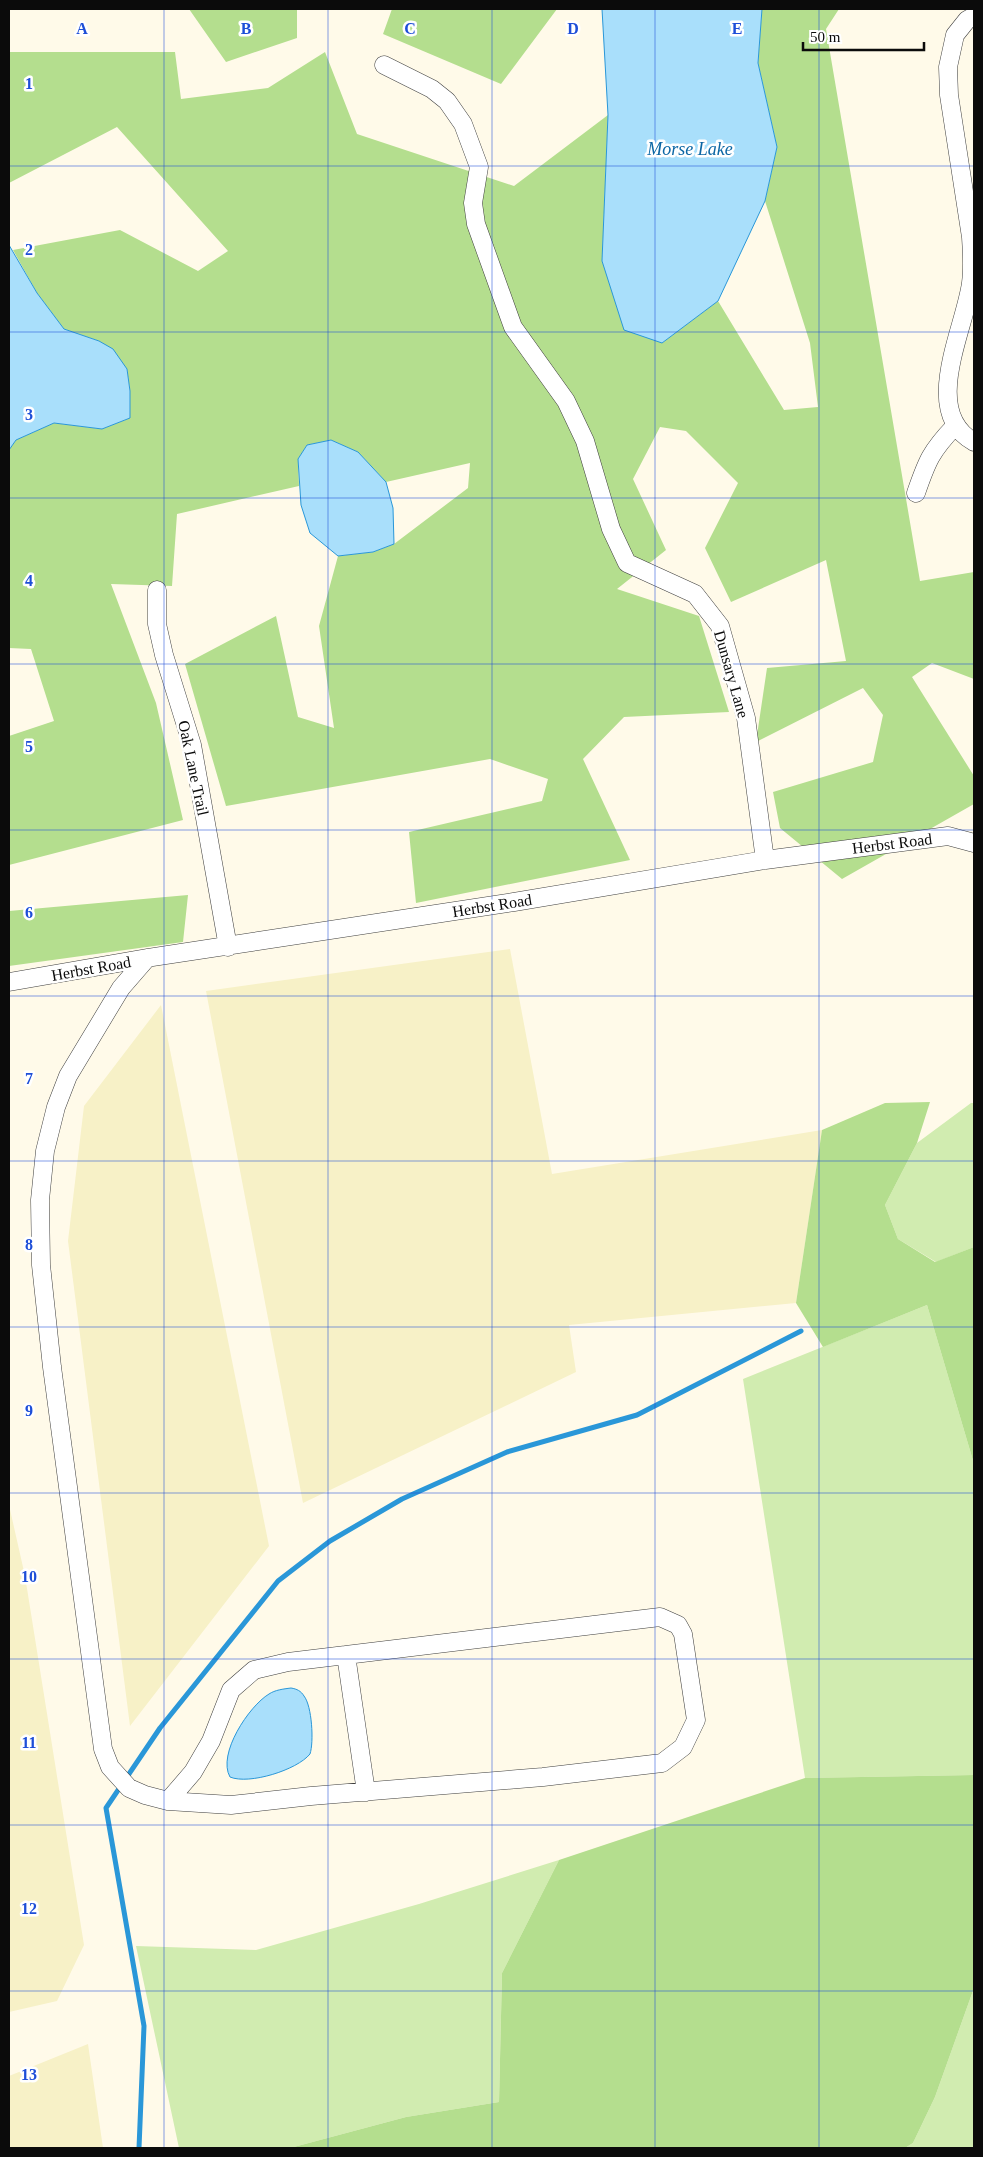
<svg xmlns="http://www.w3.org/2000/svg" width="983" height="2157" font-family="'Times New Roman',serif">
	<rect width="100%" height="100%" fill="#fffae9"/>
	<path fill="#f7f1c7" d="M510,949L552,1174L822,1130L796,1303L569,1325L576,1372L303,1503L206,991Z
		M161,1005L269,1546L130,1726L68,1241L84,1106Z
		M9,1505L25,1576L84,1945L57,2001L9,2012Z
		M88,2044L103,2148H9V2076Z"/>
	<path fill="#d1ecb0" d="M971,1103H974V1247L936,1262L898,1239L885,1205L917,1143Z
		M927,1305L974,1464V1775L805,1778L743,1379Z
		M559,1860L502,1973L499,2102L406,2117L290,2148H179L136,1946L256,1950L419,1904Z
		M974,1988V2148H905L913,2143L935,2097Z"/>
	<path fill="#b4de8e" d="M189,9H297V38L226,62Z
		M392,9H557L501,84L383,34Z
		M762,9H839L826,29L920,581L974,572V679L932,663L912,677L974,776V804L842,879L780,828L773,792L873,762L883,715L863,688L756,742L767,668L846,661L826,560L731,602L705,548L738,483L686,431L660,427L633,479L666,550L617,589L699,616L729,712L624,717L583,759L630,860L416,903L409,832L542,801L548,779L490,759L226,806L185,664L276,616L298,717L334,728L319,626L338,556L373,552L394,544L468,488L470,463L386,482L358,452L331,440L307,445L298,459L299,486L177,514L172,586L111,584L156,703L183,820L9,865V736L54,721L31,649L9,648V450L16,440L54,423L102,429L130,418V391L127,369L99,341L64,329L37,293L13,250L120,230L198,271L228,251L117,127L9,183V52H175L181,99L268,88L325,52L357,134L514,186L608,115L602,261L662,343L718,301L784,410L818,407L810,343L765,201L777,147L758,63Z
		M188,895L183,942L9,966V911Z
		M930,1102L917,1143L885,1205L898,1239L935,1262L974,1247V1464L927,1305L823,1347L796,1303L822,1130L885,1103Z
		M974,1775V1988L935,2097L913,2143L905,2148H290L406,2117L499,2102L502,1973L559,1860L805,1778Z"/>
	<path fill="#a9dffb" stroke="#2a97d8" d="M602,9H762L758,63L777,147L765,201L718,301L662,343L624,330L602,261L608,115Z
		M9,245L37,293L64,329L99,341L113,349L127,369L130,391V418L102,429L54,423L16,440L9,450Z
		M331,440L358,452L386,482L393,508L394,544L373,552L338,556L310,533L301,505L298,459L307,445Z
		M291,1688C297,1689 301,1691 304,1696C312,1706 314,1742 310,1754C297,1770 249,1785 230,1777C217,1754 249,1706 269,1694C275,1690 283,1689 291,1688Z"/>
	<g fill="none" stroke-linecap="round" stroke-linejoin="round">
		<path stroke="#2a97d8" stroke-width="5" d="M139,2148L144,2026L106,1808L160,1728L278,1581L330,1541L402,1499L507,1452L637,1415L801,1331"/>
		<defs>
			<path id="minor" d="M974,16L967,20L955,35L948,67L949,95L971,237C972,252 973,268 971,283C965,329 920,412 974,442
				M384,65L432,89L447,101L463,124L479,167L473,203L476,224L509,316L513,327L566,401L585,441L611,529L627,563L695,594L720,626L746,718L765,860
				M916,493C927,461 931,451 955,426
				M157,590V624L164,655L192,745L228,947
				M147,958L121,988L68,1076L56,1107L45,1151L40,1200L41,1265L52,1367L103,1749L110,1767L129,1788L145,1795L168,1801L231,1805L311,1796L543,1777L662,1763L683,1747L696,1720L683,1634L678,1625L660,1617L288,1662L254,1670L231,1690L211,1741L193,1772L168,1801
				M9,982L147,958L514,902L765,860L948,836L974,843
				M346,1655L366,1792"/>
		</defs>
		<use href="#minor" stroke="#3e3e3e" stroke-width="19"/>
		<use href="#minor" stroke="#fff" stroke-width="18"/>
	</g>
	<path fill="none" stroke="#1d4ed8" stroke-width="1" stroke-opacity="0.55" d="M164,9V2148M328,9V2148M492,9V2148M655,9V2148M819,9V2148M9,166H974M9,332H974M9,498H974M9,664H974M9,830H974M9,996H974M9,1161H974M9,1327H974M9,1493H974M9,1659H974M9,1825H974M9,1991H974"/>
	<g text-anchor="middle" stroke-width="5" stroke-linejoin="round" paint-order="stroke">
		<g font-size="16" fill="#0b0b0b" stroke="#fff">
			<text transform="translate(732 674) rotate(74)" y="6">Dunsary Lane</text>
			<text transform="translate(194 768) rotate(78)" y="6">Oak Lane Trail</text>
			<text transform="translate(892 843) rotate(-7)" y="6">Herbst Road</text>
			<text transform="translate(492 905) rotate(-9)" y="6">Herbst Road</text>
			<text transform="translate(91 968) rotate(-10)" y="6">Herbst Road</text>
		</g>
		<g font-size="18" font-style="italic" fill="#0c67a5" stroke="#fff">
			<text x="690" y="155">Morse Lake</text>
		</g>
	</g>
	<g font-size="16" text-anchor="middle" font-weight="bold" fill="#1d4ed8" stroke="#fff" stroke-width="5" stroke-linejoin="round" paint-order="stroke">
		<text x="82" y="34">A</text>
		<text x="246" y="34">B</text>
		<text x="410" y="34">C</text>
		<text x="573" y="34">D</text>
		<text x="737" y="34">E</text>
		<text x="29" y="89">1</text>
		<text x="29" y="255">2</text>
		<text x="29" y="420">3</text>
		<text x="29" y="586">4</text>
		<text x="29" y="752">5</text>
		<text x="29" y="918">6</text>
		<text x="29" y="1084">7</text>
		<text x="29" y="1250">8</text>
		<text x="29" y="1416">9</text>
		<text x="29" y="1582">10</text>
		<text x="29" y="1748">11</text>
		<text x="29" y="1914">12</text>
		<text x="29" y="2080">13</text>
	</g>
	<rect width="983" height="2157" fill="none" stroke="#0b0b0b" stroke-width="20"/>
	<path d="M803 42v8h121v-8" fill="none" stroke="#0b0b0b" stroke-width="2.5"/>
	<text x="810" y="42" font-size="15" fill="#0b0b0b" stroke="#ffffff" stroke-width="4" paint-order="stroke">50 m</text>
</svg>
